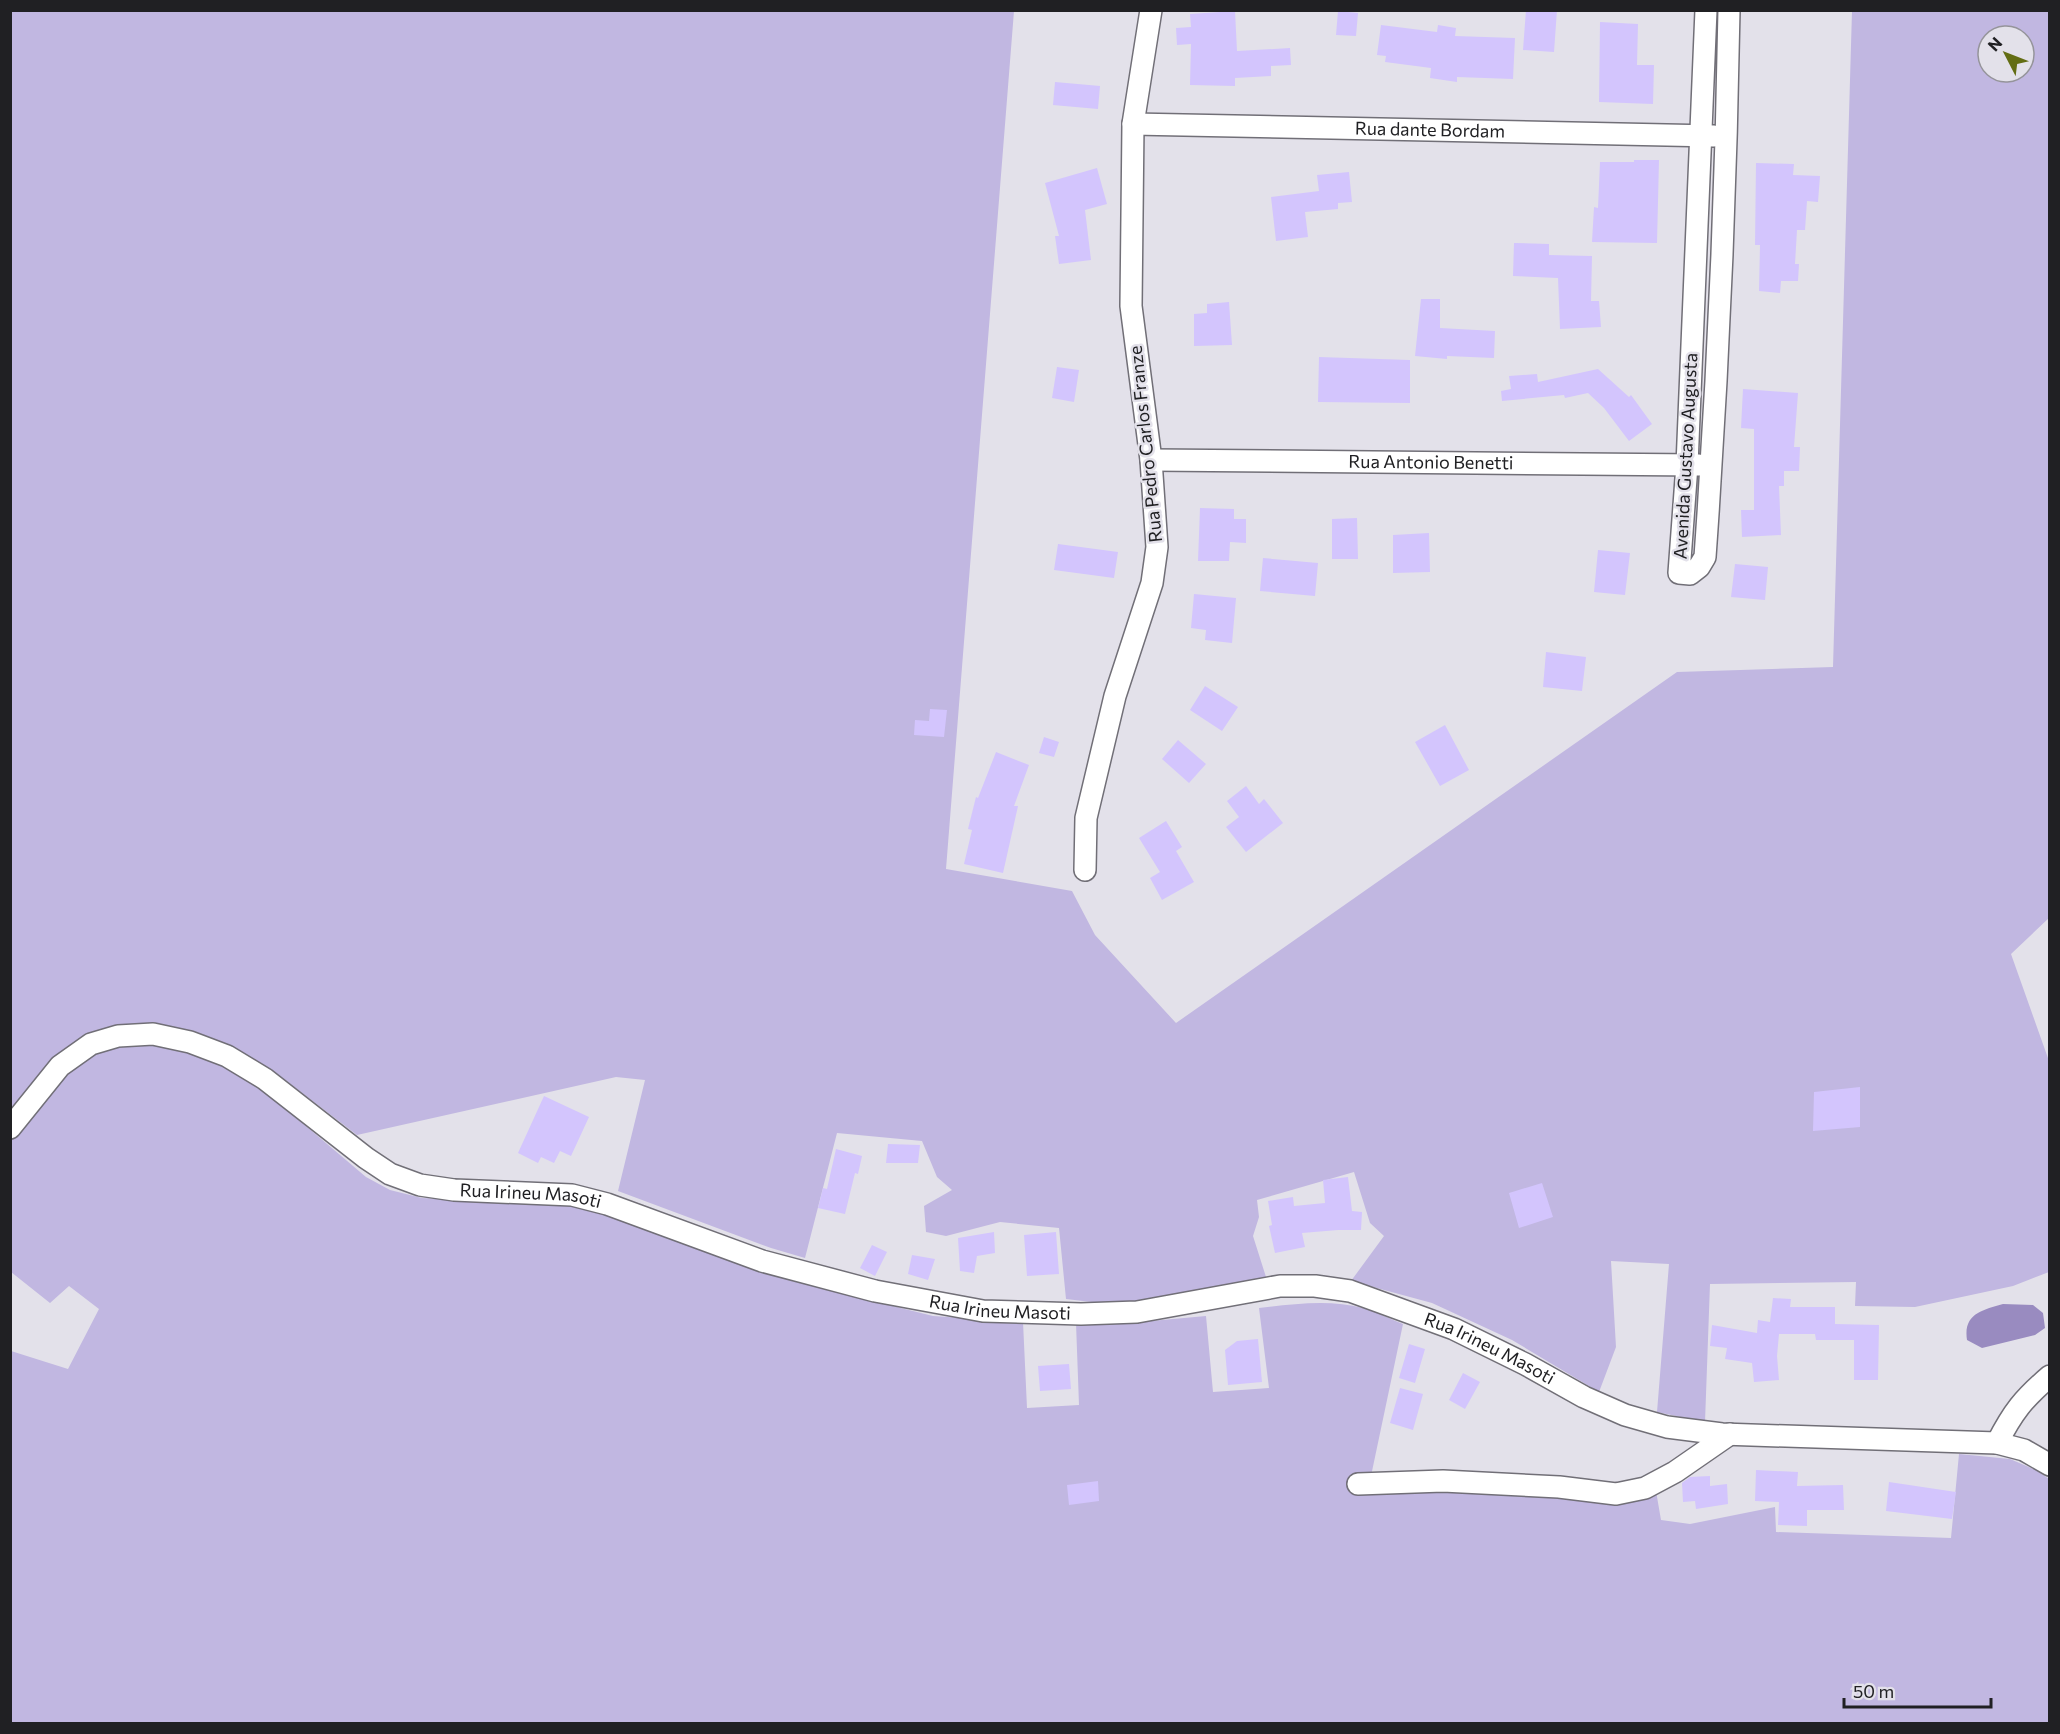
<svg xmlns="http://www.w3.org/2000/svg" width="2060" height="1734" font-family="Commissioner,sans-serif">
	<rect width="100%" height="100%" fill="#e3e1ea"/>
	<path fill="#c1b7e1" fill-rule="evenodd" d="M11,11H1014L946,869L1072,891L1095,935L1176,1023L1677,672L1833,667L1852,11H2049L2050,917L2011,954L2049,1061V1272L2013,1286L1915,1307L1855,1306L1856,1282L1710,1284L1705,1422L1657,1412L1669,1264L1611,1261L1616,1347L1599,1392L1512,1340L1432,1303L1351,1281L1384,1236L1370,1223L1354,1172L1257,1200L1259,1217L1253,1236L1266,1277L1135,1302L1100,1303L1066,1299L1059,1228L1000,1222L946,1236L926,1232L924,1206L952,1190L937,1177L922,1141L837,1133L805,1258L771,1248L618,1191L645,1080L616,1077L357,1135L276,1073L245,1057L156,1024L126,1025L98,1033L11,1117ZM1988,36H2024V72H1988Z
		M123,1043L152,1044L191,1051L226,1067L267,1093L366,1177L390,1190L422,1198L567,1205L621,1219L792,1281L933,1316L1023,1322L1027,1408L1079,1405L1076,1323L1140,1322L1206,1316L1213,1392L1269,1388L1259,1308C1293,1304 1330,1299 1363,1308C1377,1312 1390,1319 1403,1324L1371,1476L1463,1489L1610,1502L1656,1491L1661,1520L1690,1524L1775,1507L1776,1532L1951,1538L1959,1454L2010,1459L2036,1470L2049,1479V1723H11V1351L68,1369L99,1309L69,1286L50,1303L11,1272L10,1140L65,1072L93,1051Z"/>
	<path fill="#998bc0" d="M2003,1304L2033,1305L2043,1313L2045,1328L2035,1335L1982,1348L1967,1340C1963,1314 1982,1310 2003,1304Z"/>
	<path fill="#d3c5fd" d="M1526,10H1557L1554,52L1523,50Z
		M1235,11L1237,51L1290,48L1291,65L1271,66V76L1235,78V86L1190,85L1191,44L1177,45L1176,28L1191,27L1190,14Z
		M1338,11L1358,13L1356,36L1336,35Z
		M1600,22L1638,24L1637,65H1654L1653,104L1599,102Z
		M1381,25L1437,32L1438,25L1456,28L1455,36L1515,38L1513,79L1457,77V82L1430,78L1431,68L1385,62L1386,56L1377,55Z
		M1055,82L1100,86L1098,109L1053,105Z
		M1634,160H1659L1657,243L1592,242L1594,207L1598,208L1600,162H1634Z
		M1756,163L1794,164L1793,175L1820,176L1818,202L1807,201L1805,230H1797L1795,264H1799L1798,281H1781L1780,293L1759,291L1760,245H1755Z
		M1097,168L1107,204L1085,210L1091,260L1059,264L1055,236H1059L1045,183Z
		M1349,172L1352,202L1338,203V209L1305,212L1308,237L1276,241L1271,197L1319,191L1317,175Z
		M1514,243L1549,244V255L1592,256L1591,301H1599L1601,327L1560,329L1558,278L1513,276Z
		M1421,299H1440V328L1495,331L1494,358L1447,356V359L1415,356Z
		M1229,302L1232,345L1194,346V314L1207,313V304Z
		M1319,357L1410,360V403L1318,402Z
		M1057,367L1079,370L1074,402L1052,398Z
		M1598,369L1629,397L1631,395L1652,424L1629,441L1604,408L1588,393L1565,398L1564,395L1502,401L1501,391L1511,389L1509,376L1537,374L1538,382Z
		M1743,389L1798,393L1794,447H1800L1799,471H1784V486H1779L1781,535L1742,537L1741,510H1754V429L1741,428Z
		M1200,508L1234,509V519H1246V543L1230,542L1229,561H1198Z
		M1357,518L1358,559H1332V519Z
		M1429,533L1430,572L1393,573V535Z
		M1058,544L1118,552L1114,578L1054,570Z
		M1598,550L1630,553L1625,595L1594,592Z
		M1263,558L1318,563L1315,596L1260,591Z
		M1735,564L1768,567L1765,600L1731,597Z
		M1194,594L1236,598L1232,643L1205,640L1206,630L1191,628Z
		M1546,652L1586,657L1582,691L1543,687Z
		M1205,686L1238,707L1222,731L1190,710Z
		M930,709L947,710L944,737L914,735L915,720L929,721Z
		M1445,725L1469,770L1440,786L1415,742Z
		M1044,737L1059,742L1054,757L1039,753Z
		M1178,740L1206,764L1189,783L1162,759Z
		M996,752L1029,765L1014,806H1018L1003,873L964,864L972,830L968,829L976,797L978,798Z
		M1246,786L1259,804L1264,799L1283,823L1246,852L1226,827L1239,817L1227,801Z
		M1166,821L1182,847L1176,851L1194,882L1162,900L1150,878L1160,872L1139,838Z
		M1860,1087V1127L1813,1131L1814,1092Z
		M544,1096L589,1117L571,1156L560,1151L554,1163L541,1157L538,1163L518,1153Z
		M888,1144L920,1145L918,1163H886Z
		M836,1149L862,1156L858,1174L855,1173L845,1214L818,1208L823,1188L827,1189Z
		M1348,1177L1352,1211L1362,1212L1361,1230H1338L1302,1233L1305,1247L1275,1253L1269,1226L1272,1225L1268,1201L1293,1197L1294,1206L1325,1203L1323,1180Z
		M1542,1183L1553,1217L1519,1228L1509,1193Z
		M994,1232L995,1253L977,1256L974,1273L960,1271L958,1238Z
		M1056,1232L1059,1274L1027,1276L1024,1235Z
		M872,1245L887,1252L875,1276L860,1268Z
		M912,1255L935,1259L928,1280L908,1274Z
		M1773,1298L1791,1299L1790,1307H1835V1324L1879,1325L1878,1380H1854V1340H1816L1815,1334H1779L1777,1356L1779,1380L1754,1382L1752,1363L1725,1359L1727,1348L1710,1346L1712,1325L1757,1333L1758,1320L1770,1322Z
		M1258,1339L1262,1382L1228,1385L1225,1350L1237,1341Z
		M1409,1344L1425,1349L1415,1383L1399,1378Z
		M1069,1364L1071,1389L1040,1391L1038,1366Z
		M1463,1373L1480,1382L1465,1409L1449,1400Z
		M1400,1388L1423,1394L1413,1430L1390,1423Z
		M1756,1470L1798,1472L1797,1486L1843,1485L1844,1510H1807V1526L1778,1525L1779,1502L1755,1501Z
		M1710,1476V1486L1727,1484L1728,1504L1696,1509L1695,1501L1683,1502L1682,1483L1690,1477Z
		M1098,1481L1099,1501L1069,1505L1067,1485Z
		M1889,1482L1956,1492L1952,1519L1886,1511Z"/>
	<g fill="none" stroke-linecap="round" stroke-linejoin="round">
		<defs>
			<g id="minor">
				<path d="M1706,10L1687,465L1679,573L1690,574L1699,567L1705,557C1718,375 1726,193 1729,10"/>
				<path id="s1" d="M1133,124L1714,136"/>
				<path id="s2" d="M1151,460L1699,465"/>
				<path d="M1085,870L1086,818L1115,696L1152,583L1157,547L1151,460L1131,306L1133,124L1151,10"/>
				<path id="s3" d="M10,1128L60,1066L91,1044L118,1036L153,1034L190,1042L227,1056L265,1079L366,1158L390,1174L420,1185L454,1190L572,1195L607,1204L762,1261L875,1291L983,1311L1081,1314L1137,1312L1280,1286H1315L1350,1291L1454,1329L1525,1364L1584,1397L1625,1415L1667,1427L1722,1434L1997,1443L2024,1450L2050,1465"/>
				<path d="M1997,1443C2013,1412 2023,1399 2050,1376"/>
				<path d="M1358,1484L1443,1481L1559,1487L1616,1494L1645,1488L1675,1472L1730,1434"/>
			</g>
		</defs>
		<use href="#minor" stroke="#716f77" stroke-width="24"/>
		<use href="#minor" stroke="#fff" stroke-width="21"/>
	</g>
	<g text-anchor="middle" stroke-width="5" stroke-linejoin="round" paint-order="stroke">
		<g font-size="18" fill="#202023" stroke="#e3e1ea">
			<text dy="6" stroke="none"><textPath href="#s1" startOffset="297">Rua dante Bordam</textPath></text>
			<text transform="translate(1146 444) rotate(-96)" y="6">Rua Pedro Carlos Franze</text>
			<text transform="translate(1686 456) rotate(-87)" y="6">Avenida Gustavo Augusta</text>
			<text dy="6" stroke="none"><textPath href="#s2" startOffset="280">Rua Antonio Benetti</textPath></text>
			<text dy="6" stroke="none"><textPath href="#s3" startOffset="603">Rua Irineu Masoti</textPath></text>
			<text dy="6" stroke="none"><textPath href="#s3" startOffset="1089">Rua Irineu Masoti</textPath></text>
			<text dy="6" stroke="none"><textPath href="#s3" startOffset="1593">Rua Irineu Masoti</textPath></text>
		</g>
	</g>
	<rect width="2060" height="1734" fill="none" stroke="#202023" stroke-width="24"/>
	<g transform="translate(2006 54) rotate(312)"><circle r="28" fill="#e3e1ea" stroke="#95949a" stroke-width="1.5"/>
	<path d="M0-4.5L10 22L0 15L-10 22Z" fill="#636d14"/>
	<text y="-9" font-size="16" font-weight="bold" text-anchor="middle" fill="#202023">N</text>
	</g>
	<path d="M1844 1698v9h147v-9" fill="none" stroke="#202023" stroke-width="3"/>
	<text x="1853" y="1698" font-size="18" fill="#202023" stroke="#e3e1ea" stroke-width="4.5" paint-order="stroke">50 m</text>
</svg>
